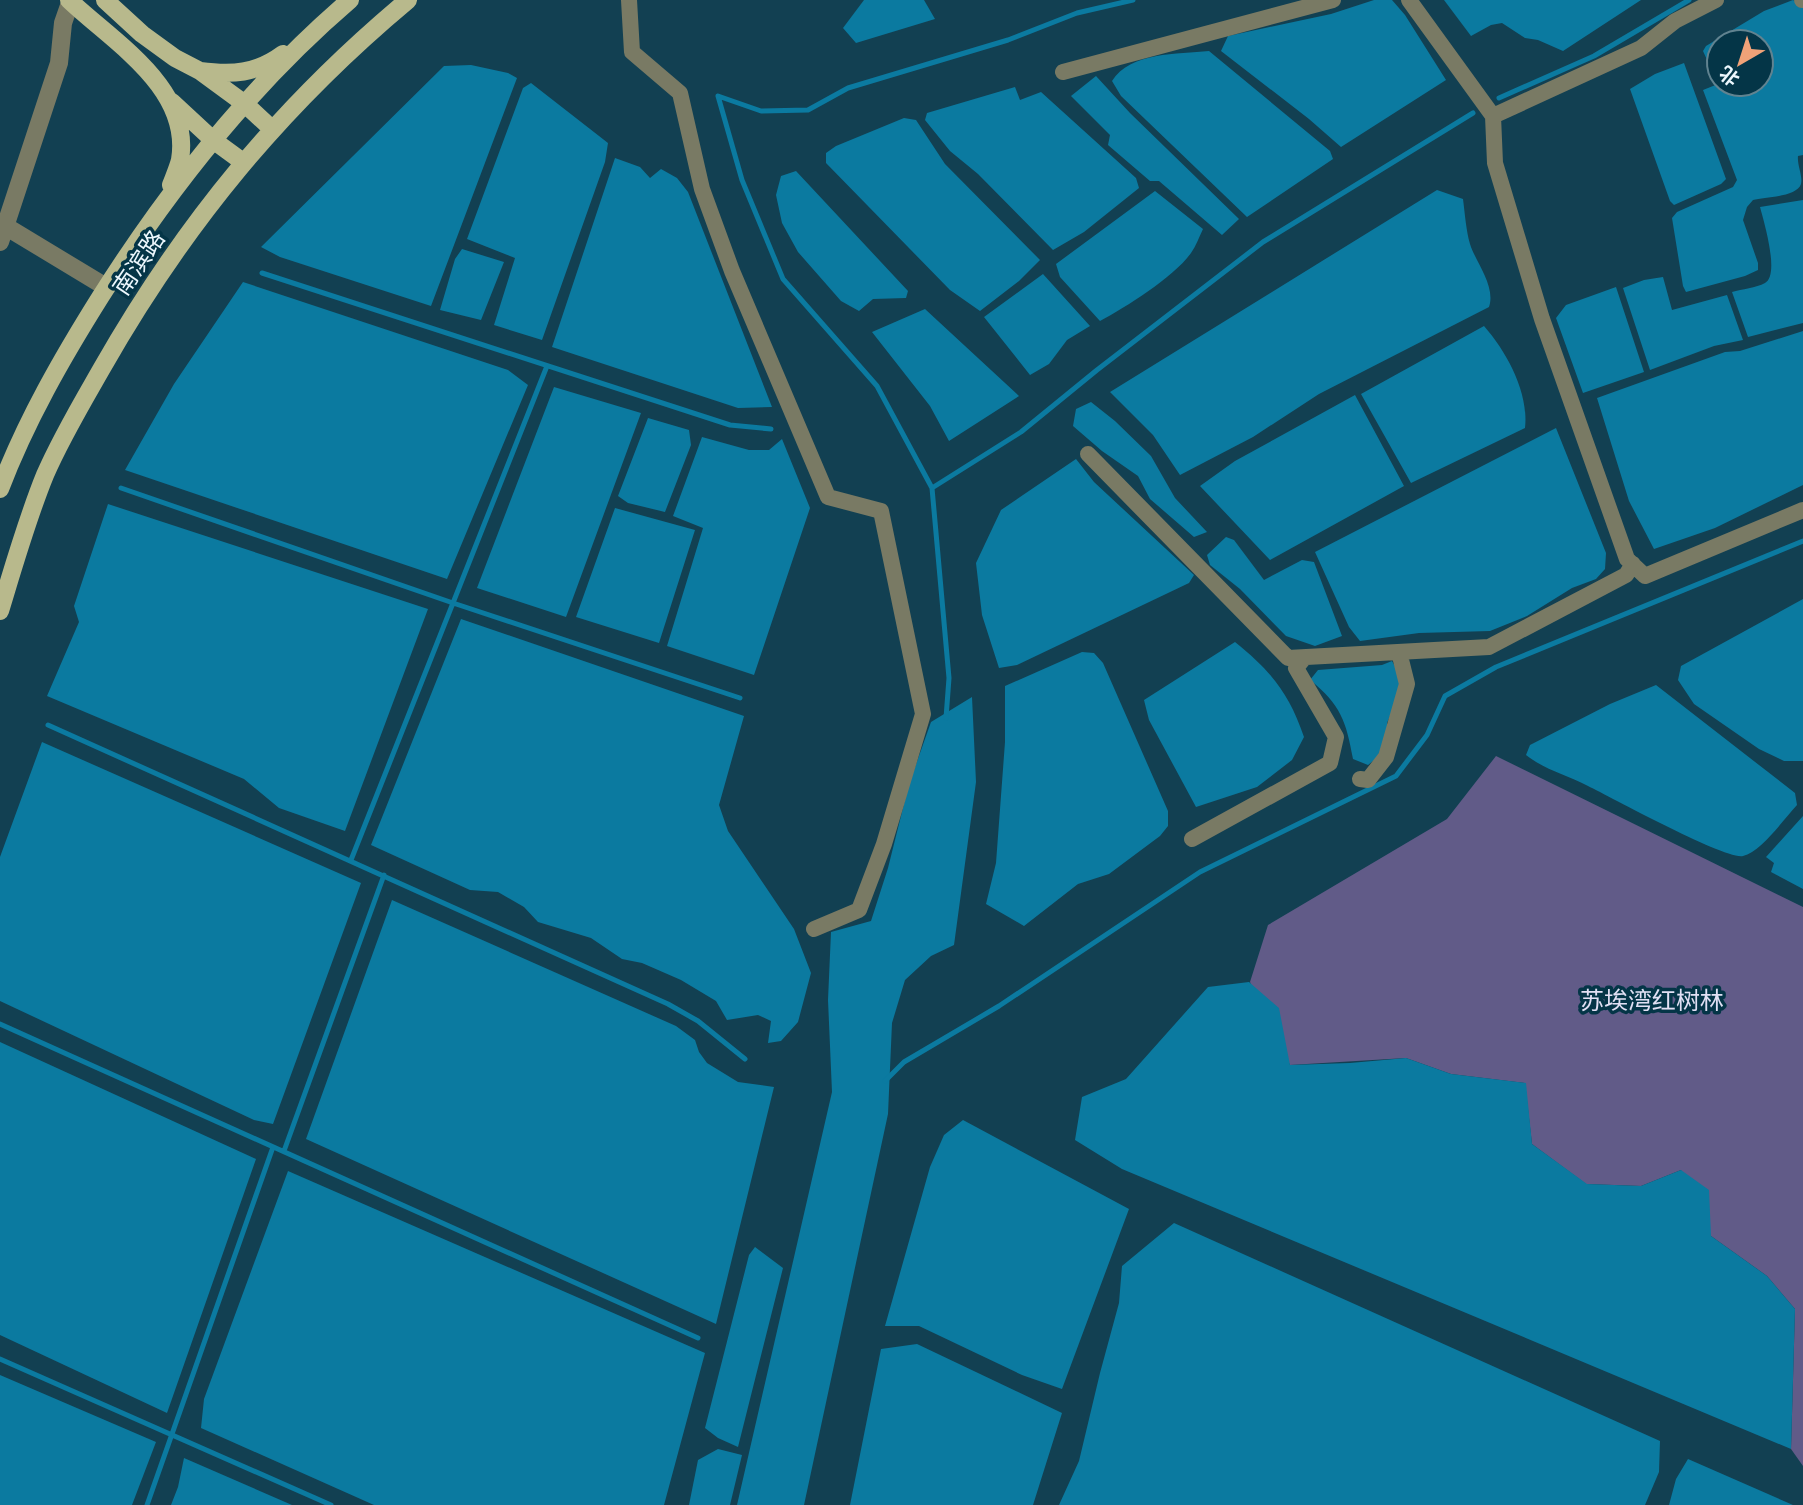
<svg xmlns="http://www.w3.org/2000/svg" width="1803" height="1505" font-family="'Asap Condensed','Noto Sans SC',sans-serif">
	<rect width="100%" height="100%" fill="#124052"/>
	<path fill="#615b88" d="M1496,756L1803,907V1466L1791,1449L1795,1309L1767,1276L1711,1236L1681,1170L1641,1186L1586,1184L1532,1144L1525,1083L1451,1074L1406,1058L1290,1065L1250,982L1268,925L1447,819Z"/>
	<path fill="#0b7aa0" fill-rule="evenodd" d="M864,0H924L935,19L856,43L843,28Z
		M1374,0H1392L1405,15L1446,80L1341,147L1309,119L1221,51L1228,36L1331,14Z
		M1444,0H1641L1563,51L1538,40L1525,38L1502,23L1491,25L1471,36Z
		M1793,0L1803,6V155L1798,156C1797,165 1803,176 1801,184C1797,197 1765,197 1753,200L1747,207L1743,220L1758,263V270L1745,276L1686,292L1683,286L1672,218L1677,212L1733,187L1737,180L1703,90L1718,84L1703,51L1706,46L1764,11ZM1719,42H1761V84H1719Z
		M1209,51L1330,151L1333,159L1247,217L1121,96L1112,81C1130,52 1178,54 1209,51Z
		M1684,63L1726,179L1721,184L1674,205L1670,201L1630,89L1655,74Z
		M471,65L508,73L517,78L431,306L280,257L261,247L444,66Z
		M1096,76L1130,113L1239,219L1222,235L1159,181H1150L1108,145L1110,135L1071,96Z
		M531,83L608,143L605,162L542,340L494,325L515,258L467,239L523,88Z
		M1015,87L1020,100L1041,92L1136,178L1139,188L1084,232L1053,250L978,174L950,151L925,120L927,113Z
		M904,118L916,120L945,164L1040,260L1019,281L980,311L950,290L826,163V153L836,146Z
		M615,158L640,167L650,178L661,169L677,178L688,192L772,407L738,408L552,347Z
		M796,171L908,291L906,298L873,299L859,311L841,301L798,252L782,223L776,195L781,176Z
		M1437,190L1463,199C1465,214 1466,230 1470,244C1476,263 1496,286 1489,307L1319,394L1253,437L1180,475L1153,435L1110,392Z
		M1155,191L1203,229C1199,237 1196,246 1191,253C1174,277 1126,307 1100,321L1060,277L1056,264Z
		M1803,200V323L1748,337L1732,292C1742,289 1756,288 1765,283C1780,275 1764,222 1760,207Z
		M462,249L504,262L481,320L440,310L455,259Z
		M1043,274L1090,326L1067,340L1049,364L1030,375L984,317Z
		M1663,277L1672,310L1727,295L1743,340L1714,346L1650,370L1623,288L1644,280Z
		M243,282L508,370L528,385L447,579L125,470L174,384Z
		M1616,287L1644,372L1583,393L1556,318L1566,305Z
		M925,309L1019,396L949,441L930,406L872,332Z
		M1484,326C1507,352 1529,393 1525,428L1411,483L1361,394Z
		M1803,331V485L1715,528L1654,549L1629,501L1597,398L1725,352L1740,351Z
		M554,387L641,413L566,617L477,588Z
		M1355,395L1404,486L1270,560L1200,486L1235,461Z
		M1091,402L1115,421L1151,456L1175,498L1207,532L1194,537L1150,499L1138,476L1102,451L1073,426L1076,409Z
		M648,418L689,430L691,445L665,512L628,503L618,496Z
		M1556,428L1606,553L1605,569L1596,579L1572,588L1527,616L1490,631L1419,633L1360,641L1349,627L1315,552Z
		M702,437L749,450H769L782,439L810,508L754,675L667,646L703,528L673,516Z
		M1076,459L1094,482L1194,575L1189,583L1017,665L999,668L982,615L976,563L1001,510Z
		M108,504L428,609L345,831L279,808L244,779L47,696L79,622L74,606Z
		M615,508L695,530L659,643L576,617Z
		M1226,537L1234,540L1264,580L1302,560L1314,562L1342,636L1315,646L1286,636L1240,589L1210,565L1207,555Z
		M1803,599V761H1784L1759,749L1694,704L1678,680L1681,666Z
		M461,619L744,716L719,805L728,831L794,929L811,973L798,1022L781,1041L768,1043L771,1021L758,1015L727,1020L716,1001L681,980L642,963L622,959L591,938L538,922L524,907L498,892L470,890L371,845Z
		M1235,642C1271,671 1289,693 1304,737L1292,760L1257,787L1196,807L1149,720L1144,700Z
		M1082,652L1094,653L1103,663L1168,811V826L1160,836L1109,874L1078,884L1024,926L986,904L996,863L1005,742V686Z
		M1392,661L1404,683L1387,723L1388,740L1378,757L1368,765L1353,759C1346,721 1341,705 1310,680L1318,670L1382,665Z
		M1656,685L1795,793L1797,805C1783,820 1761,852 1743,856C1725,860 1611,797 1588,786C1567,775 1545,770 1526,755L1530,745L1610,704Z
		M972,697L976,782L954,945L931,956L905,980L892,1023L888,1114L804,1505H737L832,1092L828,1000L831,932L871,921L888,868L909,784L931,722Z
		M42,742L361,883L273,1124L254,1120L0,1001V857Z
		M1803,816V889L1771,872L1774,863L1766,857Z
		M392,900L676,1026L695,1040L699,1052L707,1063L738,1082L774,1087L716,1324L306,1139Z
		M1249,982L1279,1008L1290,1065L1350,1063L1406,1058L1451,1074L1526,1083L1532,1144L1587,1184L1641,1186L1681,1170L1709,1190L1711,1236L1767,1276L1795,1309L1791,1449L1122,1169L1075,1140L1082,1097L1126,1079L1208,987Z
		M0,1042L256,1159L167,1413L0,1335Z
		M963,1120L1129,1209L1062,1389L1022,1375L919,1326H885L930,1167L944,1135Z
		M288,1171L705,1353L664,1505H374L201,1428L204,1399Z
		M1174,1223L1660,1441L1659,1472L1645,1505H1059L1079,1461L1100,1373L1119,1303L1122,1266Z
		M755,1247L783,1268L738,1447L718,1438L705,1428L749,1255Z
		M917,1344L1062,1413L1033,1505H850L881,1349Z
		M0,1375L156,1442L132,1505H0Z
		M718,1449L742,1455L730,1505H689L698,1460Z
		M184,1458L292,1505H171L178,1487Z
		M1688,1459L1793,1505H1669L1676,1479Z"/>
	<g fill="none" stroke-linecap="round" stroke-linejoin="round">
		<path stroke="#0b7aa0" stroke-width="5" d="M1499,98L1594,56L1689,0
			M262,273L730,425L771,429
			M121,488L453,603L740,698
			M932,488L877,386L783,279L742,180L718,96L761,111L808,110L848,88L1008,40L1077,13L1133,0
			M946,718L949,678L932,488L1021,432L1097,370L1263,242L1473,113
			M48,725L668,1004L698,1021L745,1059
			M351,860L547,366
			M0,1024L698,1338
			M885,1081L904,1062L999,1006L1200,872L1396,776L1427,735L1445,696L1496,667L1803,541
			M284,1151L384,875
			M0,1359L331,1505
			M147,1505L273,1147"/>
		<path stroke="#797a64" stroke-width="16" d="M629,0L632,52L680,93L702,189L732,271L828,497L881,511L923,714L884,844L859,910L814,929
			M1409,0L1493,116L1495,163L1542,319L1627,559L1645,576L1803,510
			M1802,0H1803
			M1063,72L1333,0
			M1493,116L1641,48L1675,21L1716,0
			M1088,454L1288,658L1489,647L1626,575L1633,564
			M1360,779L1368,780L1386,757L1407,684L1399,652
			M1192,839L1330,763L1336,737L1296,668L1304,658"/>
		<path stroke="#797a64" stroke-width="18" d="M5,226L106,287
			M0,242L59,63L63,23L71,0"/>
		<path stroke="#b8b98c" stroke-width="18" d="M69,0C113,42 192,88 180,160C178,168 174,177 171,185
			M105,0L142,34L175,58L200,71L245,104L272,129
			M200,71C232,75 256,74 283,54
			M172,102L213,140L243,162
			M0,489C26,421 62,358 101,296C170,187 252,84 350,0
			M0,611C14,565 27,519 45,475C61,438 82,403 102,368C184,224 281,106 408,0"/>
	</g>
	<g text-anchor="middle" stroke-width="7" stroke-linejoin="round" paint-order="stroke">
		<g font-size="24" fill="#ecf7fd" stroke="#043547">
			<text transform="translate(139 263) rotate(-56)" y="8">南滨路</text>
		</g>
		<g font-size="24" fill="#e1e0f4" stroke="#043547">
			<text x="1652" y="1009">苏埃湾红树林</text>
		</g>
	</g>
	<g transform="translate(1740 63) rotate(219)"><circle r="33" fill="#043547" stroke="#618390" stroke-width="2"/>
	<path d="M0-5L12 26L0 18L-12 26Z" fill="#f0a278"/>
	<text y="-10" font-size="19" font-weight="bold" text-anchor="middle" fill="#ecf7fd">北</text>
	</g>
</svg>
